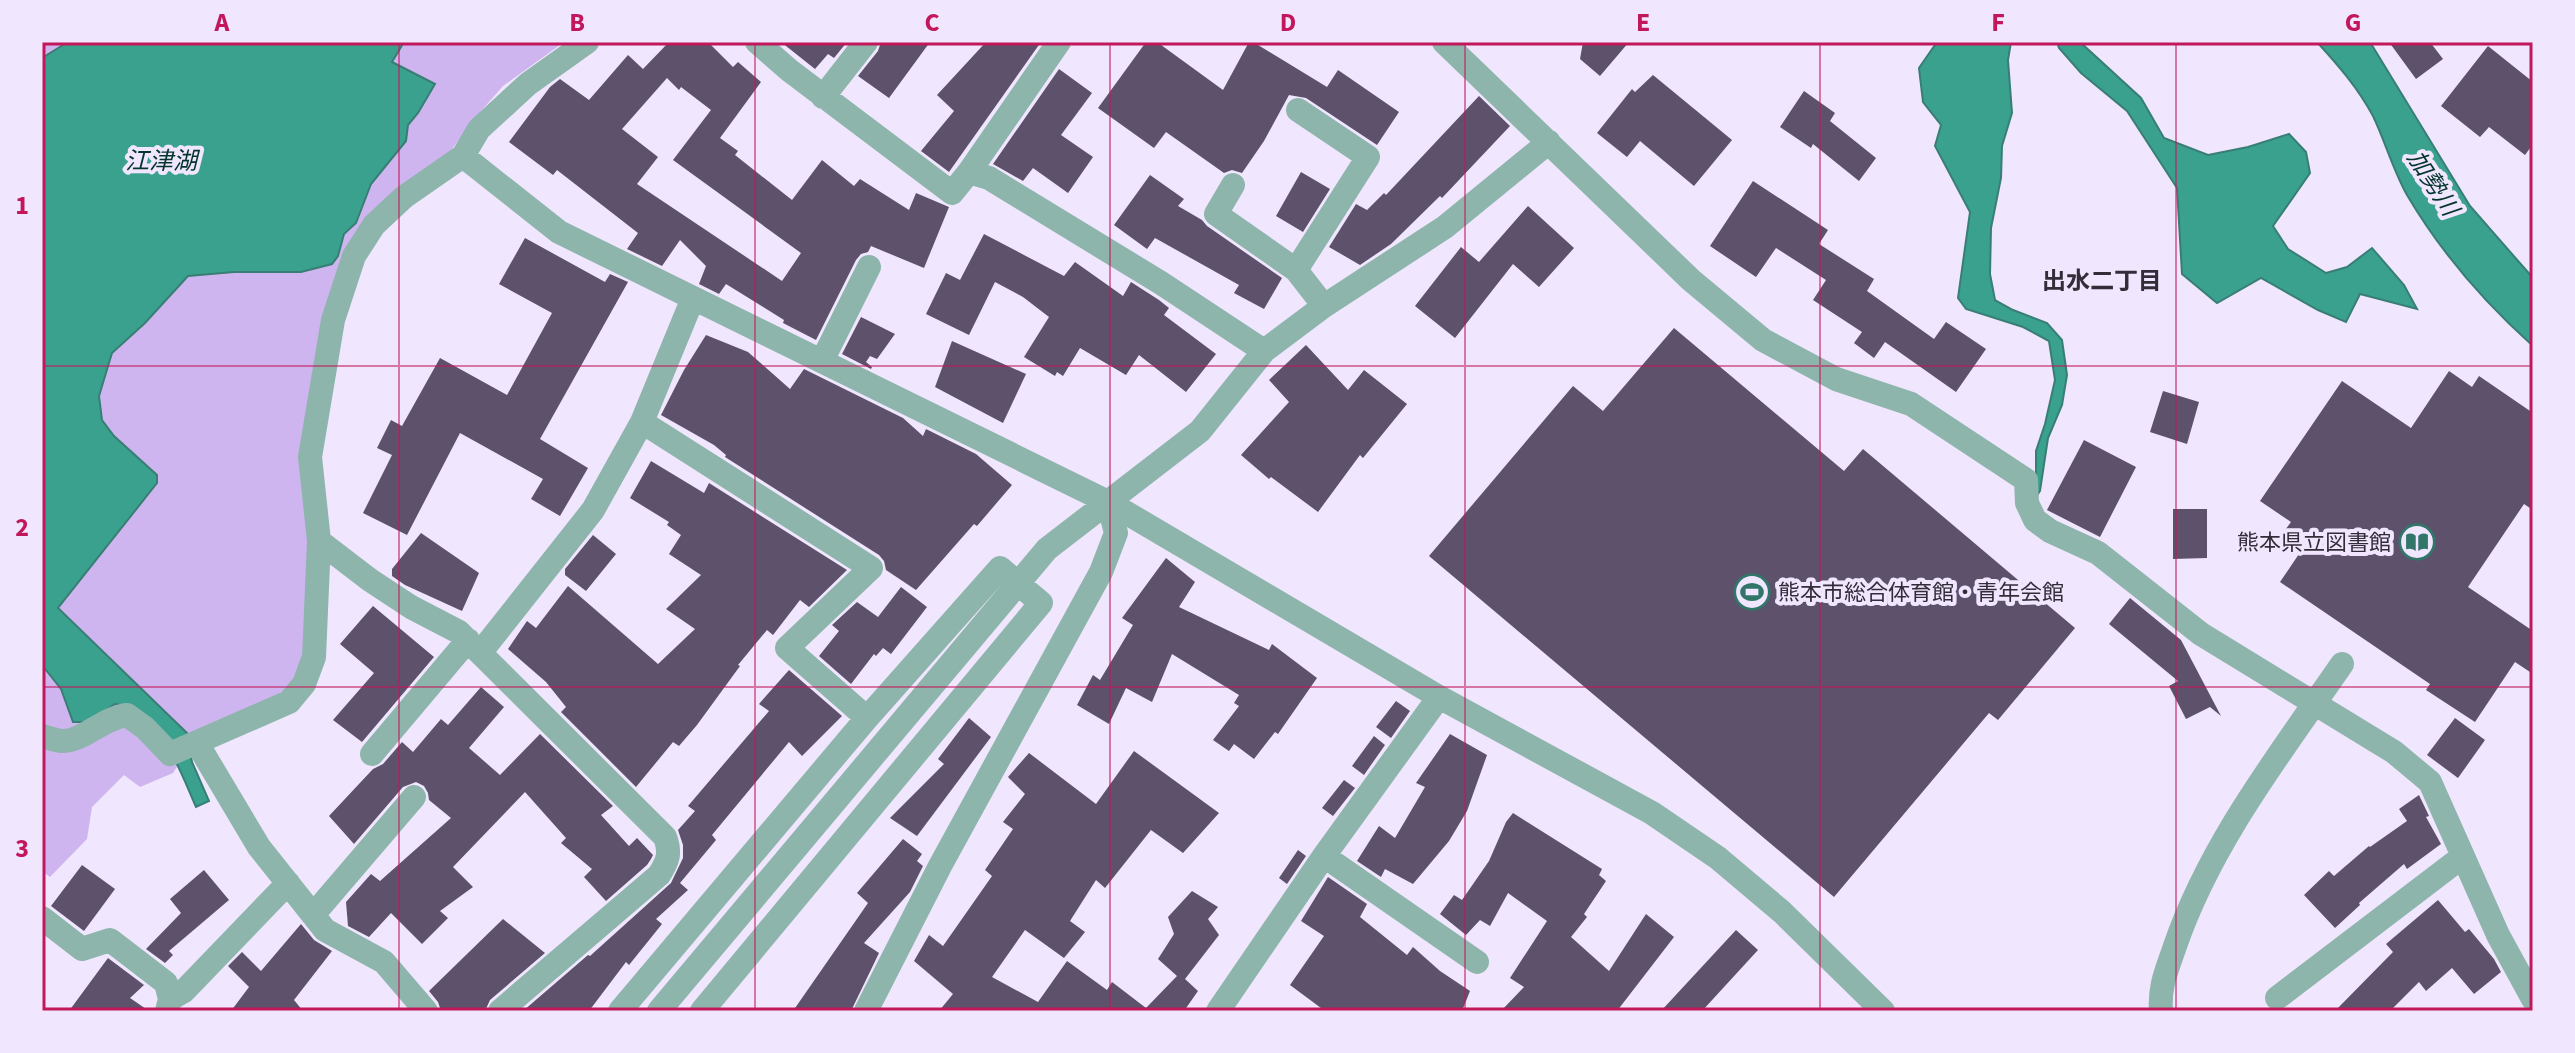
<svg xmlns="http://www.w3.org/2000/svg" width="2575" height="1053" font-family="'Source Sans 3','Noto Sans JP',sans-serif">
	<rect width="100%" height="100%" fill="#f0e6fe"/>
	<path fill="#cfb5f0" d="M42,42H564L503,86L475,118L444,160L408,184L327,325L311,630L296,686L194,740L173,773L140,787L124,775L92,807L87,839L50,877L42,871Z"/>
	<path fill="#3aa18f" stroke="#387e75" stroke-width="2" d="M68,42H404L392,62L435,84L418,113L408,125L406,141L371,184L356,223L344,234L338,256L332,264L301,272H234L188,276L145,323L112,353L99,396L102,420L114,436L157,475V483L58,608L187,733L192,762L209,801L196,807C180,771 160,710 115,704L88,722H73L61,689L42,665V58Z
		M1937,42H2011L2008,60L2012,113L2002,146L2001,178L1991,228L1990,274L1995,300L2013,310L2047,323L2062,340L2067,375L2062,405L2048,438L2040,491L2036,497V451L2045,424L2055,380L2049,341L2023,327L1966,309L1958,298L1970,212L1935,146L1941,125L1923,102L1919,68Z
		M2057,42H2080L2141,98L2164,138L2208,155L2248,147L2289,134L2306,152L2310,173L2273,226L2288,249L2326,273L2347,267L2372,248L2404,285L2417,309L2360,294L2346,322L2318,310L2261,278L2217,303L2182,274L2177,188L2127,111L2081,73L2059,48Z
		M2317,42H2370L2470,206L2533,278V346C2485,303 2440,251 2407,195C2393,170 2385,141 2373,116C2358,88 2338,65 2317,42Z"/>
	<path fill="#5d516b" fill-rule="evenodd" d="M669,42H708L733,67L738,62L761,82L720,138L738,151L735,155L792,200L822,160L854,186L860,179L909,210L916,193L949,207L924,268L871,246L868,252L861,254L856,260L816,340L783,323L784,320L726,284L719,294L699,284L706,266L680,240L662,266L627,249L638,233L557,170L553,175L509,142L550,87L560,79L589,100L628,55L643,69ZM667,78L679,90L681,87L711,110L673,160L801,253L782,281L637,184L658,157L622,129Z
		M781,42H847L834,58L828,54L815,69Z
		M881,42H930L889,98L858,76L878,51Z
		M986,42H1041L949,172L921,151L954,111L937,95Z
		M1146,42H1157L1223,90L1249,42H1253L1327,87L1338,70L1399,112L1377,145L1306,98L1289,95L1264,141L1242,173L1232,170L1224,173L1166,132L1154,148L1098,108Z
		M1583,42H1629L1600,76L1580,59Z
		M2389,42H2430L2443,59L2416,79Z
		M2488,46L2533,82V144L2525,155L2489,127L2480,137L2441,106Z
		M1059,69L1092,93L1061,135L1093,157L1068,193L1033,168L1023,181L993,164Z
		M1653,75L1732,140L1694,186L1640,141L1627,157L1597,133L1632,89L1635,92Z
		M1804,91L1835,113L1830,121L1876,158L1859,181L1813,144L1811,148L1780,127Z
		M1479,96L1510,126L1442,198L1440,196L1391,244L1360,265L1329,247L1356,204L1367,210L1384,193L1386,195Z
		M1301,172L1330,189L1303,232L1276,216Z
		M1150,175L1184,199L1178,206L1202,220L1207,226L1282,278L1264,309L1234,293L1239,285L1155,238L1147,249L1114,225Z
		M1753,181L1828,230L1819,244L1874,279L1867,291L1934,339L1946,322L1986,349L1956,392L1885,342L1874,358L1854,343L1862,332L1813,300L1826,280L1776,248L1756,277L1710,246Z
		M1528,206L1574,248L1539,287L1513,264L1455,338L1415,306L1461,247L1479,262Z
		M984,234L1064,276L1075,262L1123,296L1131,282L1159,300L1169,308L1164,315L1216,354L1186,392L1139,355L1126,375L1080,348L1063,376L1057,372L1055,376L1024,357L1049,317L1023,297L995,282L969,335L926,314L946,273L960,280Z
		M525,238L605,282L610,274L628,282L540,439L588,468L560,516L531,499L543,479L460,433L407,535L363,513L392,455L377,448L391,420L402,426L440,358L507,395L552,313L499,284Z
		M861,317L895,334L877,359L870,356L866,362L872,367L871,369L842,354Z
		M1674,328L1844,471L1863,449L2075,628L1998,720L1989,713L1834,897L1429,556L1573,386L1603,411Z
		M706,335L748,352L790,389L804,369L903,418L923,436L926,429L976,454L1012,485L977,526L974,524L916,590L886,570L884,561L879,555L725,457L726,455L714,445L661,415L684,370Z
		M952,341L1026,374L1003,423L935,387Z
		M1306,345L1348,390L1364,370L1407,404L1363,458L1360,455L1318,512L1271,477L1269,479L1241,455L1289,402L1269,380Z
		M2449,371L2472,387L2479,376L2533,413V510L2524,504L2468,587L2533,631V674L2515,662L2475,722L2426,690L2430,684L2280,582L2303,548L2282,534L2291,522L2260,501L2342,381L2411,428Z
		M2163,391L2199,402L2187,444L2150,432Z
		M2084,440L2136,467L2100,537L2047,510Z
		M651,461L704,493L709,483L847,570L809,607L800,600L773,635L767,630L738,665L740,666L697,725L679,746L673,742L636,787L561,712L566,707L546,682L508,649L527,621L536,628L568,586L658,664L695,629L666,609L701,575L669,554L681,535L667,525L669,522L630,498Z
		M2173,509H2207V558L2173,559Z
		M421,533L479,573L462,611L405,585L392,576V569Z
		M593,535L616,554L586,591L565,575V569Z
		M1166,558L1195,582L1179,607L1269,650L1272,644L1317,678L1278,734L1275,732L1254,759L1234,744L1229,751L1213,740L1239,706L1234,703L1239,695L1172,654L1152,702L1126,688L1109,724L1077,705L1093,675L1100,680L1133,625L1122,618Z
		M901,587L927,607L891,654L883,648L876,656L874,654L851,684L819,656L839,631L832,625L857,602L878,617Z
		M2130,598L2181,640L2221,716L2210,707L2186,719L2169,686L2178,681L2109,624Z
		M373,606L434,657L362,742L333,720L374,673L340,644Z
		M789,670L842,716L802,756L789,742L712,835L716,840L680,883L688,890L656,919L662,924L629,965L626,962L589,1011H523L588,955L590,956L671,883L683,858V845L678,830L695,811L688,806L769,711L759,704Z
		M481,687L504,707L469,748L500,775L540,734L613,806L601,815L629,846L637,838L653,855L651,859L647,865L606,901L584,877L592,869L561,843L566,838L525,792L453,867L473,887L440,911L448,918L422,944L391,913L369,937L348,926L346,902L371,874L380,881L451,818L429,800L428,793L424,786L416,782L403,787L354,844L329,816L373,769L383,764L402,742L413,752L441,719L448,725Z
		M1396,701L1410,711L1391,738L1376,727Z
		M969,718L991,737L917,836L890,818L944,764L938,759Z
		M2455,718L2485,740L2458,778L2427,755Z
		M1450,734L1487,755L1467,811L1449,841L1413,884L1385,869L1381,877L1357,861L1379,826L1395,838L1425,787L1416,783Z
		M1374,736L1385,745L1364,775L1352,766Z
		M1134,751L1219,813L1183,853L1151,830L1105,888L1096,880L1070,921L1085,932L1064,958L1025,930L992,977L1038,1002L1067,961L1107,990L1112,982L1146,1008L1177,976L1158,959L1174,934L1168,917L1192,891L1218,907L1208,919L1219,935L1185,979L1198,991L1184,1011H939L953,994L914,961L929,935L943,946L992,876L985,870L1013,829L1003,822L1025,794L1008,777L1029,753L1096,804Z
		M1344,780L1355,788L1333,816L1322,808Z
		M2419,795L2429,816L2426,817L2441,844L2407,869L2404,864L2359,903L2360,905L2335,928L2304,895L2329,871L2334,876L2369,846L2370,847L2407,821L2399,809Z
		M1513,813L1602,869L1599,875L1606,881L1584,914L1587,917L1571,937L1609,971L1646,914L1674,937L1617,1011H1501L1524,987L1510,978L1547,921L1508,893L1490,926L1480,920L1466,935L1440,914L1454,895L1462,900L1489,861L1506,822Z
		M903,839L922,854L917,861L923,866L910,892L864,943L879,953L851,1011H793L868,903L857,893Z
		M1298,850L1306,856L1287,884L1279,878Z
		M82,865L115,889L84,931L51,906Z
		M204,870L229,900L169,951L173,955L165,963L146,949L181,913L170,899Z
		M1328,877L1367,904L1360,917L1407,955L1413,947L1440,971L1470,991L1462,1011H1325L1290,985L1324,936L1301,921Z
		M2438,900L2465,932L2469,929L2494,959L2501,972L2474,994L2452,968L2426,991L2419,982L2390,1011H2335L2393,952L2386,944Z
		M503,919L545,953L490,1000L485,1011H441L438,1002L429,991Z
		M301,924L314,940L332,951L294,1000L303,1011H231L249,987L228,966L242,952L261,971Z
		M1736,930L1758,950L1702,1011H1661Z
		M108,958L144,985L130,998L149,1011H69Z"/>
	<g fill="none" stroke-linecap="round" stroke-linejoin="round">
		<path stroke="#8eb5ac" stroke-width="24" d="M757,42L789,70L952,193L969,172L989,178L1161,283L1264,351
			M1444,42L1691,280L1763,340L1836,379L1911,404L2026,480L2027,503L2035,520L2050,531L2098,553L2201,634L2394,752L2430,782L2498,935L2533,999
			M823,97L866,42
			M463,156L559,232L1108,502L1439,697L1652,813L1718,858L1782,912L1883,1011
			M969,172L1059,42
			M1233,185L1216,214L1296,270L1324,306
			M1296,270L1368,157L1298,110
			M822,361L869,267
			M642,422L871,568L787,648L867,718
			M319,541L370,580L411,607L459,632L665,837C671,853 668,861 659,875L500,1011
			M480,653L593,510L642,422L693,298
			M42,736C48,738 55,740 61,741C83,742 102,718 127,715L145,728L170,754L289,702L304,684L314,657L319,541L310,457L333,320L354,256L374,225L404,197L463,156L479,129L528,84L587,42
			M197,743L259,847L325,930L384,962L426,1011
			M372,754L468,640
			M1324,856L1477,962
			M313,915L414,797
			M42,918L82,949L110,940L166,983L170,999L167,1011
			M2277,998L2462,857
			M170,999L184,991L288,883
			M620,1011L867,718L1000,568L1041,603L702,1011
			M659,1011L1047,549L1200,431L1264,351L1324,306L1445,227L1549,142
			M866,1011L940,866L1101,572L1116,533L1108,502
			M1218,1011L1324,856L1439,697
			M2161,1011C2159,986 2167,970 2175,946C2211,842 2280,754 2342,664"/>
	</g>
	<path fill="none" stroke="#c2185b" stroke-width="2" stroke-opacity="0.55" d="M399,42V1011M755,42V1011M1110,42V1011M1465,42V1011M1820,42V1011M2176,42V1011M42,366H2533M42,687H2533"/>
	<defs>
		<symbol id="library-ring" viewBox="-11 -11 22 22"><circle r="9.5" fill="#f0e6fe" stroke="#32766a" stroke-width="1.5"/><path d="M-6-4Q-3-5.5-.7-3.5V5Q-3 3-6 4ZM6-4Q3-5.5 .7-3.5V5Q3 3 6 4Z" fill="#32766a"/></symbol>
		<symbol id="stadium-ring" viewBox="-11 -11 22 22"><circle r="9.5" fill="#f0e6fe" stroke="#32766a" stroke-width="1.5"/><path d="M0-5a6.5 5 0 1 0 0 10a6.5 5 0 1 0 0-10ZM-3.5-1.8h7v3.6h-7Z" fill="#32766a"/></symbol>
	</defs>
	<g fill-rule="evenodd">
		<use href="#library-ring" x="2397" y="522" width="40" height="40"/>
		<use href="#stadium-ring" x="1732" y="572" width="40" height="40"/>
	</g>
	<g text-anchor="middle" stroke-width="8" stroke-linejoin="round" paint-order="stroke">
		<g font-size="22" fill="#322d39" stroke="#f0e6fe" text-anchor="end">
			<text x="2391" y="550">熊本県立図書館</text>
			<text x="1778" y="600" text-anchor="start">熊本市総合体育館・青年会館</text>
		</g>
		<g font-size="24" font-style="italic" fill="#04352d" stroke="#f0e6fe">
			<text x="161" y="169">江津湖</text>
			<text transform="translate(2433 183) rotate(57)" y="8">加勢川</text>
		</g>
		<g font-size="24" font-weight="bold" fill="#322d39" stroke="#f0e6fe">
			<text x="2102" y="289">出水二丁目</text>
		</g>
	</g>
	<rect width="2575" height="1053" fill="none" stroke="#f0e6fe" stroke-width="88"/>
	<rect x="44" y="44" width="2487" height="965" fill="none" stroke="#c2185b" stroke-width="3"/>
	<g font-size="26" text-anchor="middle" font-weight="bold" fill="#c2185b">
		<text x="222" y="31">A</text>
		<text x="577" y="31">B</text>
		<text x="932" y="31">C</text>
		<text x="1288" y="31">D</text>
		<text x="1643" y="31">E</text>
		<text x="1998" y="31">F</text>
		<text x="2353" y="31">G</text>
		<text x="22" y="214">1</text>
		<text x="22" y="536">2</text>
		<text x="22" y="857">3</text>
	</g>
</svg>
